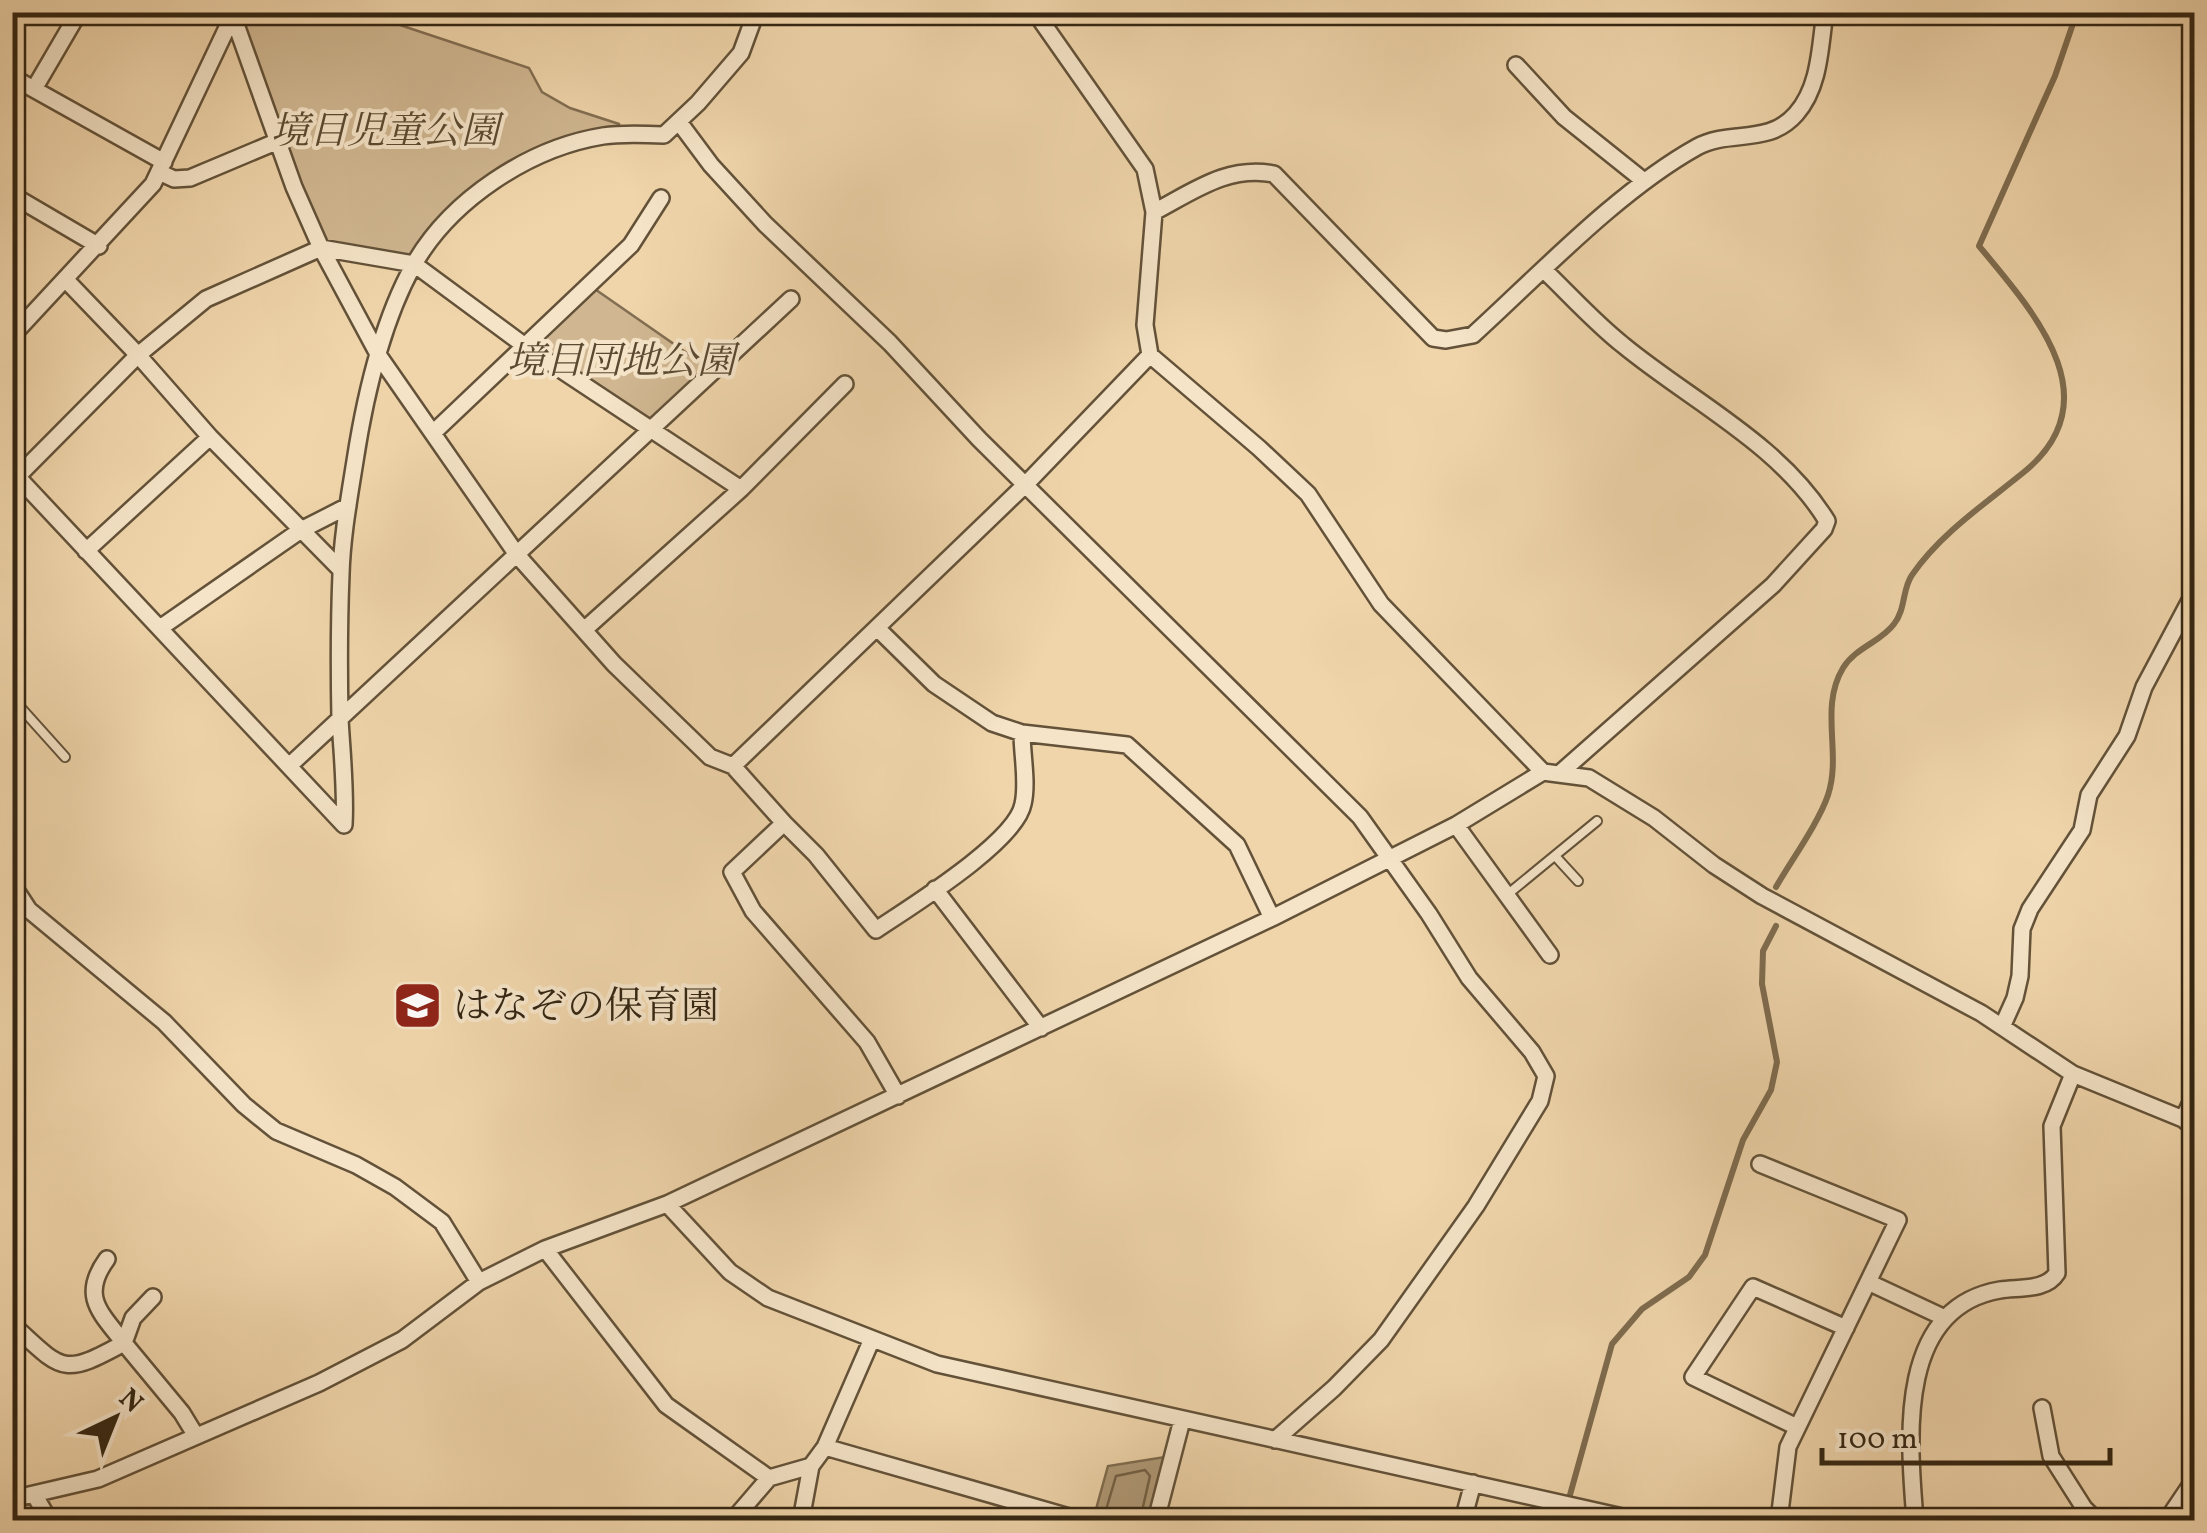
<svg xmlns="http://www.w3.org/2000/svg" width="2207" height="1533" font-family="Vollkorn,'Noto Serif JP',serif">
	<rect width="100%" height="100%" fill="#f0d5ab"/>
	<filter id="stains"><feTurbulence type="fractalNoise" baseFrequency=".002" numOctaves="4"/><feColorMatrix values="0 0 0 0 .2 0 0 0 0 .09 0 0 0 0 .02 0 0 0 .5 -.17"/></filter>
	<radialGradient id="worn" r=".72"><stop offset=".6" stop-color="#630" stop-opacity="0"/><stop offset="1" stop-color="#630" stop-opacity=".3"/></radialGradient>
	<path fill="#d0b791" stroke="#826e52" stroke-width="2.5" d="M234,12L364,13L529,68L542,92L570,108L619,124V136H604L500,178L414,264L321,248Z
		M589,285L714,372L650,431L525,346Z"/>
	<path fill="#b09a77" stroke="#7e6c4f" stroke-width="2.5" d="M1165,1457L1149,1520H1093L1108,1466Z"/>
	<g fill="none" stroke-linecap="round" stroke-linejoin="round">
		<path stroke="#726045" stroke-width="2.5" d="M1103,1520L1116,1476L1145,1470L1150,1476L1140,1520"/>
		<path stroke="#7e6c4f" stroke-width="6" d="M1776,887C1791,861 1819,822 1828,795C1842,753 1819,708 1843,668C1856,647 1881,642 1894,624C1906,609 1902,589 1912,575C1940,534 1986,503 2024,472C2114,399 2032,310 1979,246L2055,76L2077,12
			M1563,1520L1612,1344L1642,1309L1689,1277L1705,1255L1743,1140L1771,1090L1777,1062L1762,984L1763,951L1776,926"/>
		<defs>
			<path id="lane" d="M12,698L65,757
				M1556,857L1578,881
				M1508,894L1597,821"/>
			<path id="street" d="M1035,12L1145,169L1154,212L1145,325L1150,355L1259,448L1308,494L1381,604L1543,772L1589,778L1654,818L1714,865L1762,896L1981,1013L2073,1074L2183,1119L2194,1128
				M233,16L294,187L321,248L379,356L518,556L614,664L710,757L733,766L784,823L732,872L753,911L867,1042L898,1096
				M1516,65L1564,117L1644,181
				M12,77L164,162
				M34,89L79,12
				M679,122L711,165L765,224L890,343L979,439L1360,817L1429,914L1469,978L1532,1052L1546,1076L1540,1101L1476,1206L1381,1340L1334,1388L1275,1440
				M159,172L174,179L190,178L278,141
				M12,195L99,246
				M1154,212C1194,191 1228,165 1274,174L1433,338L1446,340L1473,335C1540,274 1618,191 1697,147C1730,129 1768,146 1796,114C1820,87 1820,47 1825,12
				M1544,270C1570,295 1595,323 1623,345C1691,401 1780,444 1827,521L1824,529L1773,585L1559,774
				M12,336L153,184L234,13
				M433,433L631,245L661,198
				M12,471L344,825C346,790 342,755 340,719C339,671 339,623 341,574C342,537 349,499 355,461C365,396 381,324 413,266C450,200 529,148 603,136C622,133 644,134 664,135L698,103L741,53L756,12
				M17,477L138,355L66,280
				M86,551L210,437
				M341,570L210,437L138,355L206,299L321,248L414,264L525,346L741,489L845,384
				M160,628L301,530L348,506
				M877,628L934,684L992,723L1022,733L1127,745L1237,845L1272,918
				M584,630L741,489
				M289,766L791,299
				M733,766L1026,484L1150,355
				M784,823L816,855L876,930C910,907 1016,842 1023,804C1028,783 1022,755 1022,733
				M1456,825L1550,955
				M12,884L29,910L164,1022L244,1105L276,1131L356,1165L395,1187L442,1222L479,1282
				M935,889L1041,1028
				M2002,1027L2015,998L2020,976L2022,929L2030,909L2082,830L2089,795L2127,736L2144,687L2194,593
				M2183,1119L2194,1096
				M1760,1164L1898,1220L1788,1447L1779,1520
				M667,1204L730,1272L768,1298L937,1364L1636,1520
				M545,1249L666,1405L769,1478
				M107,1259C80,1296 100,1312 124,1343L133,1318L153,1297
				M1868,1282L1945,1318
				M12,1324C63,1371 62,1377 124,1343L182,1413L196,1436
				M2042,1408L2051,1456L2084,1508L2096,1520
				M1797,1427L1693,1377L1753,1287L1846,1328
				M825,1447L1080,1520
				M34,1494L49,1520
				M12,1499L98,1479L319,1383L402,1340L479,1282L545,1249L667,1204L1272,918L1456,825L1543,772
				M733,1520L769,1478L811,1466
				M801,1520L811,1466L825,1447L872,1339
				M1156,1520L1182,1420
				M1463,1520L1473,1483
				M1915,1520C1909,1442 1895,1308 2000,1290C2019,1287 2046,1291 2057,1273L2052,1126L2073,1074
				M2167,1520L2194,1480"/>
		</defs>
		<use href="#lane" stroke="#635239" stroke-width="12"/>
		<use href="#street" stroke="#635239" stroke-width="20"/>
		<use href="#lane" stroke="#f5e4c8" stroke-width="8"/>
		<use href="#street" stroke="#f5e4c8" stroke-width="15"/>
	</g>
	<defs>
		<symbol id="school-square" viewBox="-11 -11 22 22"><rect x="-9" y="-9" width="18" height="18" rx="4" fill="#8f2418" stroke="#f5e4c8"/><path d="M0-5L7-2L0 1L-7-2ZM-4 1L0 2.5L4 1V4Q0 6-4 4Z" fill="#fff"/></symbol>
	</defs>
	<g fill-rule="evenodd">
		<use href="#school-square" x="390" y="978" width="55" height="55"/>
	</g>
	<g text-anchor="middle" stroke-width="8" stroke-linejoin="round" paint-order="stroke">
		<g font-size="38" font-style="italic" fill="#5b4a32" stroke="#f5e4c8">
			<text x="385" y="143">境目児童公園</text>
			<text x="621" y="373">境目団地公園</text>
		</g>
		<g font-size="38" fill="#342613" stroke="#f5e4c8" text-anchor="start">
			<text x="453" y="1018">はなぞの保育園</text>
		</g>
	</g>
	<rect width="2207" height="1533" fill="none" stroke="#f0d5ab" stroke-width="50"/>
	<rect x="15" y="15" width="2177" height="1503" fill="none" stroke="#342613" stroke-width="5"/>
	<rect x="25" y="25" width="2157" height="1483" fill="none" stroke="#342613" stroke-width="2.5"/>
	<g transform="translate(115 1418) rotate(43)" stroke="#f5e4c8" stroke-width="8" paint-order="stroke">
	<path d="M0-8L18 38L0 25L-18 38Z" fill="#342613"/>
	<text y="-15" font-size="28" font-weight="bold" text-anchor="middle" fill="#342613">N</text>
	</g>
	<path d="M1822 1448v15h288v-15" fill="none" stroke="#342613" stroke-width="5"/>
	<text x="1837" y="1448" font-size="30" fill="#342613" stroke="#f5e4c8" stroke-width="8" paint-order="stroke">100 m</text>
	<rect width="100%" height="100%" filter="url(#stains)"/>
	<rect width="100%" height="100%" fill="url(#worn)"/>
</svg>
